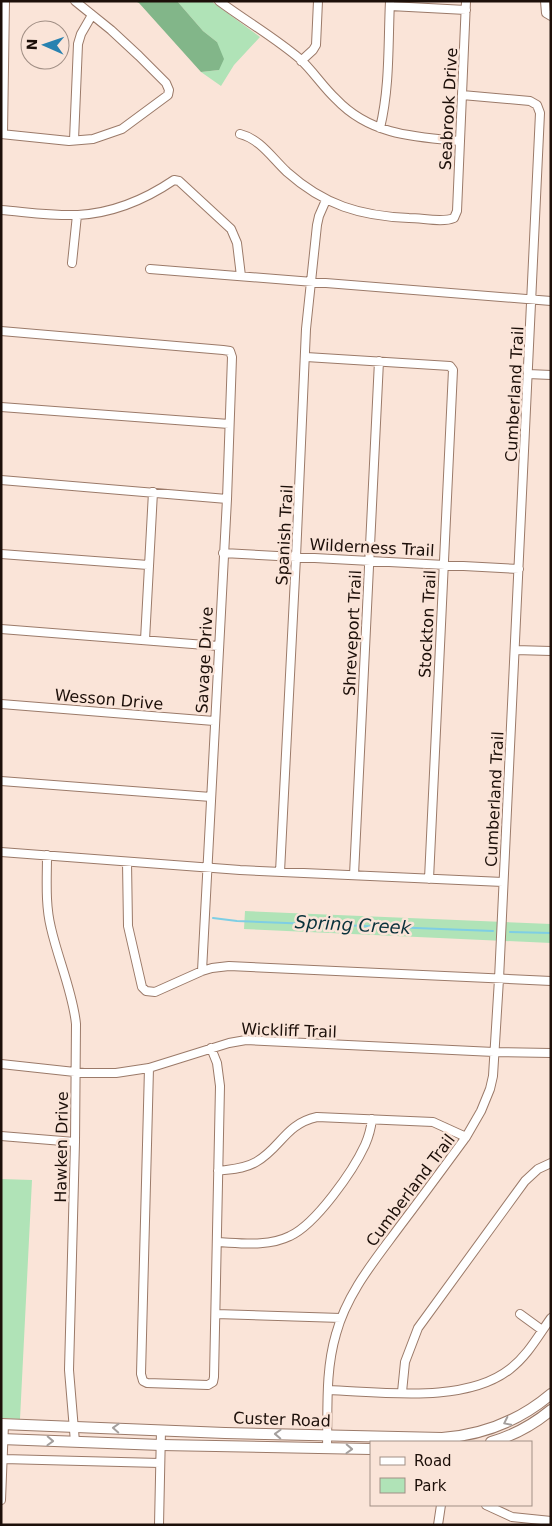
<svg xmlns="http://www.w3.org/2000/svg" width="552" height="1526" font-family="'DejaVu Sans',sans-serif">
	<rect width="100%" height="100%" fill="#fae4d8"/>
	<path fill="#b0e3b7" d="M177,1H211L260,37L234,65L221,86L201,72L219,70L217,42L203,31Z
		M245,911L551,924V943L244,929Z
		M1,1179L32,1180L20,1419L1,1418Z"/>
	<path fill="#82b689" d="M135,1H177L203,31L217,42L224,59L219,70L201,72L139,3Z"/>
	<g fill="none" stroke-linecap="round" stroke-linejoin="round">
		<path stroke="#7ecee4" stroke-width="2" d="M213,918L237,921L493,931
			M510,932L551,933"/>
		<defs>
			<path id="minor" d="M219,1C246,21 274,37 300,59C313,71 323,87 336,99C370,135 414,137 460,141
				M545,1L546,13L551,16
				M390,6L466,10
				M301,61L313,50L316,45L318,1
				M380,128C390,87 388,43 390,1
				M1,134L69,141L93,139L122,129L168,95L169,90L166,83L139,56L111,30L75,1
				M3,134L5,1
				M240,134C260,139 272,158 287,172C324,205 360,216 409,218C423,218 442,223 454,218L457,211L466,1
				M74,140L78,44L81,34L92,15
				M1,210C26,212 53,216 78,215C113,213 146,199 174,180L179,181L231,229L237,243L241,276
				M72,263L77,215
				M150,269L551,301
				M1,331L223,350L230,351L232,357L227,499L202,971
				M306,357L450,366L453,370L429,879
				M528,374L551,375
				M1,407L229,424
				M1,480L227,499
				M223,553L519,569
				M1,554L148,565
				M1,629L218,646
				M145,640L153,492
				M515,650L551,651
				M1,704L214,721
				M1,781L211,797
				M1,852L240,870L503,882
				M47,855C47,879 45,904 51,928C58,959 73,993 76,1024L75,1142L69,1370L75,1442
				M127,862L128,926L142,987L146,991L155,992L202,971L212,968L229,966L551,981
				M280,872L296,557L306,329L317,225L319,216L326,200
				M354,875L379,361
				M1,1064L84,1073H116L149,1068L229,1043L246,1040L494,1052L551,1053
				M149,1068L141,1374L143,1381L147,1383L208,1385L213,1382L214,1377L220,1086L217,1063L211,1048
				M1,1136L75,1142
				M218,1171C231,1169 244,1169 256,1162C281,1148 285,1124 317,1117L433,1122L466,1137
				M217,1242C241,1243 268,1247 290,1236C316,1224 353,1171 365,1145C369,1136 371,1128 372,1119
				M216,1314L341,1318
				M520,1314L542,1330
				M328,1390C383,1392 466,1404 510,1369C528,1355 538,1336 551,1318
				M402,1392L405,1362L418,1328L525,1181L538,1169L551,1163
				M327,1448C328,1410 325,1371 336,1334C347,1293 375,1260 400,1226C422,1197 444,1167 466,1137L481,1111L490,1089L493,1076L499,979L540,113L537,105L530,101L462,95
				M3,1459L160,1463
				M1,1500L4,1424
				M486,1505L512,1517L551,1521
				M159,1525L161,1430
				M438,1525L441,1505"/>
			<path id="major" d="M1,1424L225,1433L442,1438C483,1435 519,1421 551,1394
				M1,1439L161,1445L371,1449
				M491,1442C512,1436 534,1424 551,1410"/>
		</defs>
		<use href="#minor" stroke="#9b7a69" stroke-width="10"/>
		<use href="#major" stroke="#9b7a69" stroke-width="12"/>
		<use href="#minor" stroke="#fff" stroke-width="8"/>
		<use href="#major" stroke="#fff" stroke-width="10"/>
	</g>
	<defs><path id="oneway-chevron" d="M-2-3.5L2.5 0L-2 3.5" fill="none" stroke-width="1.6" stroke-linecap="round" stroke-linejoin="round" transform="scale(1.25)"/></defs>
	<g stroke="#a49f9d">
		<use href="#oneway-chevron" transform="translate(507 1422) rotate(154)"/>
		<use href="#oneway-chevron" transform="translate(116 1428) rotate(-177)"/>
		<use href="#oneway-chevron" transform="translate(278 1434) rotate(-178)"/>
		<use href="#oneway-chevron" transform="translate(50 1441) rotate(2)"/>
		<use href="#oneway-chevron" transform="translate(349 1449) rotate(2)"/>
	</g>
	<g text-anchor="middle" stroke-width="5" stroke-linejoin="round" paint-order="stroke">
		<g font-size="16" fill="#1c0f09" stroke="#fae4d8">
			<text transform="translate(448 109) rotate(-87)" y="6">Seabrook Drive</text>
			<text transform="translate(514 394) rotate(-87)" y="6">Cumberland Trail</text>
			<text transform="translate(284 535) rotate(-87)" y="6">Spanish Trail</text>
			<text transform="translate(372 547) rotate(3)" y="6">Wilderness Trail</text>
			<text transform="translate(427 624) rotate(-87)" y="6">Stockton Trail</text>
			<text transform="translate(352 633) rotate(-87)" y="6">Shreveport Trail</text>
			<text transform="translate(204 660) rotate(-87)" y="6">Savage Drive</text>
			<text transform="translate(109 699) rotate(5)" y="6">Wesson Drive</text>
			<text transform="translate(494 799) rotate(-87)" y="6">Cumberland Trail</text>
			<text transform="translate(289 1030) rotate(2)" y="6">Wickliff Trail</text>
			<text transform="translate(61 1147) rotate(-89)" y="6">Hawken Drive</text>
			<text transform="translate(410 1190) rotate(-53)" y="6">Cumberland Trail</text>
			<text transform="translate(282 1419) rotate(2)" y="6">Custer Road</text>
		</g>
		<g font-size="18" font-style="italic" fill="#09313b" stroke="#fae4d8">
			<text transform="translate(353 925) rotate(3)" y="6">Spring Creek</text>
		</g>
	</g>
	<rect width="552" height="1526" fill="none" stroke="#1c0f09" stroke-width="5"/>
	<rect x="370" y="1441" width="162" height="65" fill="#fae4d8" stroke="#a18f85"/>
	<rect x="380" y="1457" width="25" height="8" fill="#ffffff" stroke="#a18f85"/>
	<text x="414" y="1466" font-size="15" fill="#1c0f09">Road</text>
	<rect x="380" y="1478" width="25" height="15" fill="#b0e3b7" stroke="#a18f85"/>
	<text x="414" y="1491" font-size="15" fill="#1c0f09">Park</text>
	<g transform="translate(45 45) rotate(272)"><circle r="24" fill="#fae4d8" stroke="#a18f85"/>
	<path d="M0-4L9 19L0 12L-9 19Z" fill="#2882b0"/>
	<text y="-8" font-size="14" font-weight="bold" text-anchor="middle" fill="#1c0f09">N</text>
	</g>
</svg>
